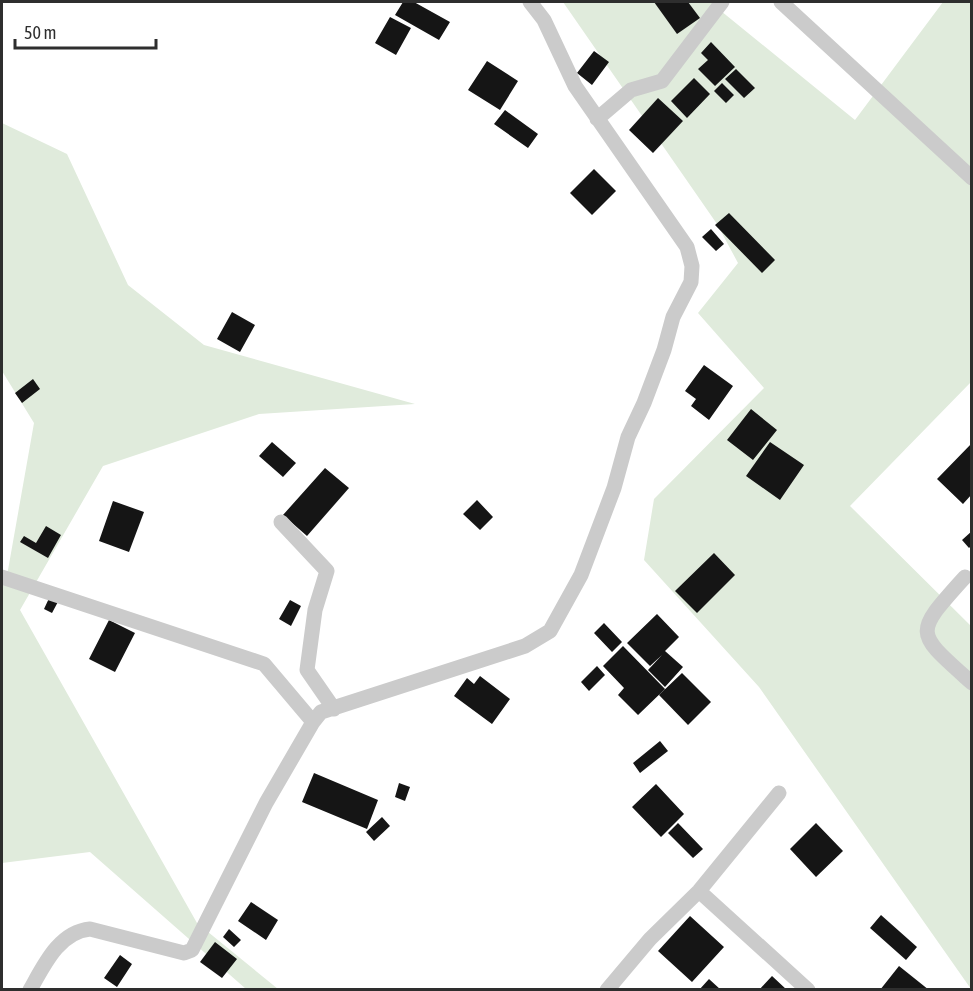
<svg xmlns="http://www.w3.org/2000/svg" width="973" height="991" font-family="'Asap Condensed',sans-serif">
	<rect width="100%" height="100%" fill="#fff"/>
	<path fill="#e0ebdc" d="M563,2H713L721,11L855,120L943,2H971V382L850,506L971,626V989L759,687L644,560L654,499L764,388L698,313L738,263L717,224Z
		M2,123L67,154L128,285L204,345L415,404L259,414L103,466L20,610L197,923L278,989H246L90,852L2,863V583L8,570L34,423L2,371Z"/>
	<path fill="#151515" d="M403,2H414L450,22L439,40L395,15Z
		M654,2H688L700,18L677,34Z
		M390,17L411,28L396,55L375,43Z
		M711,42L735,67L715,86L698,69L708,60L701,53Z
		M594,51L609,62L592,85L577,73Z
		M487,61L518,81L500,110L468,90Z
		M736,69L755,88L744,98L725,79Z
		M694,78L710,94L687,118L671,101Z
		M722,83L734,95L726,103L714,91Z
		M658,98L683,121L653,153L629,130Z
		M505,110L538,134L528,148L494,124Z
		M594,169L616,191L592,215L570,193Z
		M729,213L775,260L762,273L715,225Z
		M711,229L724,244L716,251L702,237Z
		M232,312L255,325L240,352L217,339Z
		M704,365L733,386L709,420L691,406L696,399L685,391Z
		M33,379L40,389L22,403L15,393Z
		M751,409L777,430L753,460L727,440Z
		M272,442L296,463L283,477L259,456Z
		M770,442L804,465L780,500L746,476Z
		M972,443V494L963,504L937,479Z
		M325,468L349,488L307,536L283,515Z
		M477,500L493,517L480,530L463,514Z
		M113,501L144,512L129,552L99,541Z
		M46,526L61,535L48,558L20,542L24,536L36,543Z
		M972,531V545L969,548L962,540Z
		M714,553L735,575L697,613L675,591Z
		M51,594L60,598L52,613L44,609Z
		M290,600L301,606L291,626L279,619Z
		M657,614L679,637L665,651L683,667L665,687L648,670L662,655L650,666L627,643Z
		M109,620L135,633L115,672L89,659Z
		M604,623L622,642L612,652L594,633Z
		M623,646L665,689L638,715L618,695L624,688L603,666Z
		M597,666L605,675L589,691L581,682Z
		M682,673L711,702L688,725L659,695Z
		M480,676L510,699L492,724L454,696L467,678L474,684Z
		M660,741L668,751L640,773L633,763Z
		M314,773L378,800L367,829L302,802Z
		M399,783L410,787L405,801L395,797Z
		M656,784L684,814L661,837L632,807Z
		M382,817L390,826L374,841L366,832Z
		M678,823L703,849L693,858L668,833Z
		M816,823L843,851L816,877L790,849Z
		M251,902L278,920L266,940L238,921Z
		M881,915L917,947L906,960L870,928Z
		M690,916L724,947L692,982L658,951Z
		M229,929L241,940L234,947L223,937Z
		M215,942L237,959L222,978L200,962Z
		M120,955L132,964L117,987L104,978Z
		M899,966L929,990H880Z
		M772,976L787,990H759Z
		M709,979L721,990H699Z"/>
	<g fill="none" stroke-linecap="round" stroke-linejoin="round">
		<path stroke="#cbcbcb" stroke-width="15" d="M781,2L972,178
			M597,119L631,90L662,81L722,2
			M281,522L327,571L315,610L307,670L334,709
			M2,577L264,664L313,722
			M965,577C913,635 914,631 972,683
			M699,891L808,990
			M30,990C44,965 59,932 90,929L184,953L192,950L266,803L313,722L321,712L525,646L550,631L581,575L614,488L628,437L644,403L664,350L673,317L691,282L692,266L687,247L575,86L544,20L530,2
			M607,990L650,939L699,891L779,793"/>
	</g>
	<rect width="973" height="991" fill="none" stroke="#2e2e2e" stroke-width="6"/>
	<path d="M15 39v9h141v-9" fill="none" stroke="#2e2e2e" stroke-width="3"/>
	<text x="24" y="39" font-size="18" fill="#2e2e2e" stroke="#ffffff" stroke-width="4.5" paint-order="stroke">50 m</text>
</svg>
